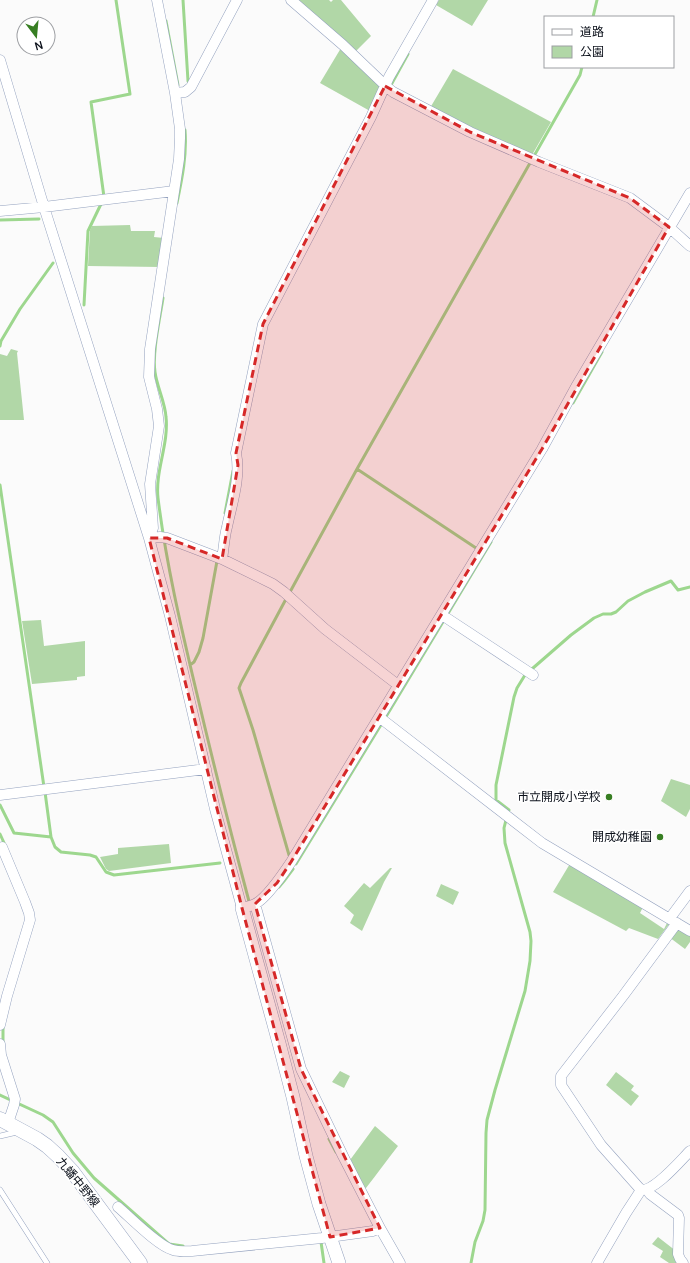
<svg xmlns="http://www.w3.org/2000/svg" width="690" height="1263" font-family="Manrope,'Noto Sans JP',sans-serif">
	<rect width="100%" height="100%" fill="#fbfbfb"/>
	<path fill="#b1d7a7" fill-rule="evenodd" d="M294,0H329L331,2L333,0H341L371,36L356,51Z
		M439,0H488L472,26L436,5Z
		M341,48L381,87L370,111L320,83Z
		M453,69L551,122L532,155L430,108Z
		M130,225L131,231H155L154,237L164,238L160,267L88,266L90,230L92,226Z
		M11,349L18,351L17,353L24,420H0V354L7,356Z
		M41,620L44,646L85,641V676L77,677V680L32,684L22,621Z
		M671,779L690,785V809L686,817L661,801Z
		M169,844L171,863L109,871L106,869L100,857L118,854V848Z
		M571,862L670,923L658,939L629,928L626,931L553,892ZM643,907L667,923L664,929L640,913Z
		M390,868H392L384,882L362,931L350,923L354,915L344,906L364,883L370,888Z
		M441,884L459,892L453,905L436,896Z
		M676,928L690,935V942L685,949L669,937Z
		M340,1071L350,1076L344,1088L332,1082Z
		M616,1072L634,1086L631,1090L639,1096L631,1106L606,1085Z
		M375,1126L398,1146C387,1160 377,1174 366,1188L362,1187L350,1160Z
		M658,1237L676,1251L677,1263H669L660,1257L663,1251L652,1244Z"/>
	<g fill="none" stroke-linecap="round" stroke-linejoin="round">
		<path stroke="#9dd78e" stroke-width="3" d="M183,0L188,81L189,83
			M593,17L597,0
			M166,21L178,85
			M391,85L408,54
			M534,156L580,75L582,67
			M104,197L91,102L130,94L116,0
			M177,203C182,179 187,155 185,130
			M0,220L39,219
			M163,298C160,318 152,353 155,372C157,387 165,402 166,417C169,444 155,471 158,498C166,563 181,627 196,690C213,762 231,834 250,905
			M84,305L88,231L101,204
			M0,346L1,341L20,309L53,263
			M573,403L602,352
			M357,469L476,548
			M0,485L44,787
			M225,513L233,471
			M290,592L357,469L530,163
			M286,599L241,683L239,688L253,730L289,855
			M190,665L194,662L199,652L203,638L217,561
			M45,792L51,837L55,847L61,852L90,855L96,857L106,872L114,875L220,863
			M0,805L14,833L51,837
			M508,812L509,810L496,800V785L514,697L517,688L525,675L571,635L594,618L603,614H611L616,612L628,601L645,592L671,581L678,590L690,587
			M0,834L5,845
			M296,864L387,715L491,542
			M279,887L284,881L293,869
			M3,1027V1043
			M0,1095L43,1115L53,1122L73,1153L94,1178L169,1244L183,1246
			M329,1139L336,1152
			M321,1242L324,1263
			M471,1263L475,1242L483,1221L485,1210L486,1133L487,1120L495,1090L525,991L530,961L531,941L530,932L505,843L504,828L506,820"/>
		<defs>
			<path id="service" d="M0,1136L17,1132
				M0,1190L47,1263"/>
			<path id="minor" d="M291,0L343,45L388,88L393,92L470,132L539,162L630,198L669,227L690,246
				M0,60L44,207L149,538L170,616L215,809L242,908C246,907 251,906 255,904C267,898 283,874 291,862L542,449L577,385L690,193
				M175,93L185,92L191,87L237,0
				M0,211L44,207L174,191
				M149,538L153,528L150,484L159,426L157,409L149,377L150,349L179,159L180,138V129L175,93L157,0
				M149,538L160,537L167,538L222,559L273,584L284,592L325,629L398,685
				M222,559C224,548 224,538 227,527C232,503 241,477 236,453L263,324L371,117L389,77L433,0
				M442,615L533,675
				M379,717L542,843L690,931
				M0,795L206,769
				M255,904L301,1069L343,1156L380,1228
				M670,918L690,891
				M0,1025L7,996L30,920L29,913L25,902L2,847
				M0,1044L1,1055L15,1099L14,1105L8,1123
				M641,1190L601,1145L561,1085V1076L623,996L677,923
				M647,1190L650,1194L678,1215L679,1218L678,1254L680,1259L683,1263
				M118,1207C131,1218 158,1246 173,1250C179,1252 185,1251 192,1251L322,1238L373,1231L380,1228L400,1263
				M597,1263L626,1213L641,1190C655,1191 680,1161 690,1151"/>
			<path id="tertiary" d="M242,908L279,1043L293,1097L306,1156L319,1204L339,1263"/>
			<path id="secondary" d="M0,1119L37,1139L47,1146L58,1156L72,1171L140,1263"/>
		</defs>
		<use href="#service" stroke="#94a2bf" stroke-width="6"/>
		<use href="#minor" stroke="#94a2bf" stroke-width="11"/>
		<use href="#tertiary" stroke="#94a2bf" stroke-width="14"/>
		<use href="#secondary" stroke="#94a2bf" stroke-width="15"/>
		<use href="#service" stroke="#fff" stroke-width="5"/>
		<use href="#minor" stroke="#fff" stroke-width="10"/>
		<use href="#tertiary" stroke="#fff" stroke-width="13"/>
		<use href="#secondary" stroke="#fff" stroke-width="14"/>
	</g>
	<path fill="#d62828" fill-opacity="0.2" stroke="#d62828" stroke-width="3" stroke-dasharray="8 5" stroke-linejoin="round" d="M385,86L470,132L630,198L669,227L542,449L291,862L277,883L255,904L301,1069L380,1228L330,1237L242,908L149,538H167L222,559L238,465L236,453L263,324Z"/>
	<g fill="#377e22" stroke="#fff" stroke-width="1.5">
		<circle cx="609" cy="797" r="4"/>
		<circle cx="660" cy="837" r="4"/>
	</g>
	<g text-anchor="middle" stroke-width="3.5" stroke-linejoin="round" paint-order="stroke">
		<g font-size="12" fill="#0b101a" stroke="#fff" text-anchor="end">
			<text x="601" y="801">市立開成小学校</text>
			<text x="652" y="841">開成幼稚園</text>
		</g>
		<g font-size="12" fill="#0b101a" stroke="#fff">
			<text transform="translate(78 1182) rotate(51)" y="4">九蟠中野線</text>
		</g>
	</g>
	<rect x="544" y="16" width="130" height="52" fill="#ffffff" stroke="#9d9fa3"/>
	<rect x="552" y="29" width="20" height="6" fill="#ffffff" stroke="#9d9fa3"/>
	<text x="580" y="36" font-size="12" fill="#0b101a">道路</text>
	<rect x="552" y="46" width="20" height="12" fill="#b1d7a7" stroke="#9d9fa3"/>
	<text x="580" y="56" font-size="12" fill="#0b101a">公園</text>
	<g transform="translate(36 36) rotate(164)"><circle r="19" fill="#ffffff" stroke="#9d9fa3"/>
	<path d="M0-3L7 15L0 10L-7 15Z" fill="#377e22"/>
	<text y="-6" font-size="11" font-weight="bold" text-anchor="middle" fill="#0b101a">N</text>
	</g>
</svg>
